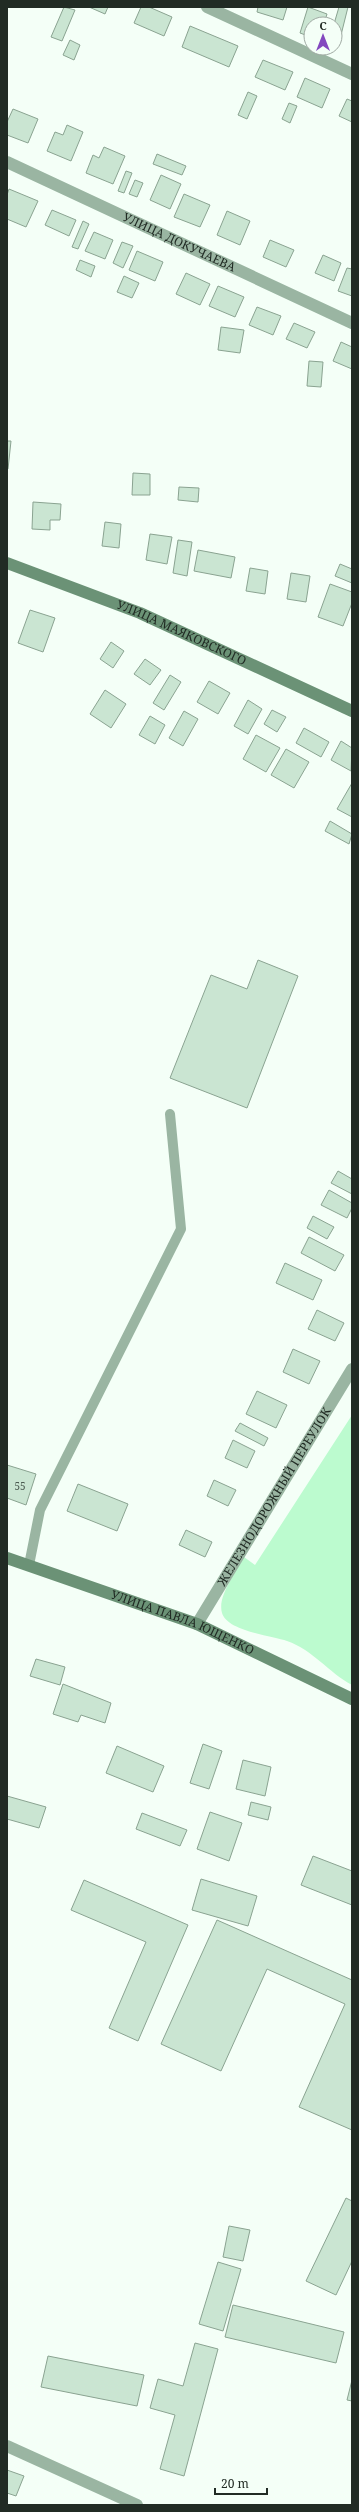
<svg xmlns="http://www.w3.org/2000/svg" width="359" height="2512" font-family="'Noto Serif',serif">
	<rect width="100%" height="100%" fill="#f4fff7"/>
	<path fill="#bcfbcf" d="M352,1415V1685C328,1672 313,1650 287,1641C272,1636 227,1631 222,1613C217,1596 237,1571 244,1557L255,1565Z"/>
	<path fill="#cae5d2" stroke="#8aa391" d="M64,7L75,10L62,41L51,37Z
		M89,7H108L105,14Z
		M141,7H149L172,17L164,36L134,23Z
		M258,7H287L283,20L257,12Z
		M308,7L327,14L324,24H311V37L300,33Z
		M339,7H348L339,43L335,42L334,24Z
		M190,26L238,46L229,67L182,47Z
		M70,40L80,45L74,60L63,55Z
		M263,60L293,72L285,90L255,77Z
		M305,78L330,89L322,108L297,97Z
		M248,92L257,96L247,119L238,115Z
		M347,99L352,101V122L339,116Z
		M289,103L297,106L290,123L282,119Z
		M13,109L38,119L28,143L7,135V122Z
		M67,125L83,132L71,161L47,151L55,132L63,135Z
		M104,147L125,156L113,184L86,173L93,155L99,158Z
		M157,154L186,166L182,175L153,164Z
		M126,171L132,173L124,193L118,191Z
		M161,175L181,184L170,209L150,200Z
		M135,180L143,183L137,197L129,194Z
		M9,189L38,201L26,227L7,219V195Z
		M184,194L210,205L200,227L174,217Z
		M52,210L76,220L69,236L45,225Z
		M227,211L250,221L240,245L217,235Z
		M83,221L89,224L78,249L72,247Z
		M94,232L113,240L105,259L85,251Z
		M270,240L294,250L286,267L263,257Z
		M122,242L133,246L123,268L113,263Z
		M137,251L163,262L155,281L129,270Z
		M323,255L341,263L334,281L315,273Z
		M80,260L95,266L91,277L76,270Z
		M347,268L352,269V296L338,291Z
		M186,273L210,284L200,305L176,294Z
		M124,276L139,283L132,298L117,292Z
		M218,286L244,297L235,317L209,306Z
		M257,307L281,316L273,335L249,325Z
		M294,323L315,332L307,348L286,339Z
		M221,327L244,330L240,353L218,350Z
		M341,342L352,347V369L333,361Z
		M309,361L323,362L321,387L307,386Z
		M7,441H11L8,469L7,468Z
		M133,473L150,474V495H132Z
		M179,487L199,488L198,502L178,500Z
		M33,502L61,504L60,520H50V530L32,529Z
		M105,522L121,524L119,548L102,546Z
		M150,534L172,537L167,564L146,560Z
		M178,540L192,542L187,576L173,573Z
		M198,550L235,557L231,578L194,571Z
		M340,564L352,569V583L335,576Z
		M250,568L268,571L265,594L246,591Z
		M291,573L310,576L306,602L287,599Z
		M330,584L352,592V603L343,626L318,617Z
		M30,610L55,618L43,652L18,643Z
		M111,642L124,651L113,668L100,659Z
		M145,659L161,670L150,685L134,674Z
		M170,675L181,682L164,710L153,703Z
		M209,681L230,693L218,714L197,702Z
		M105,690L126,704L111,728L90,714Z
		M248,700L262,709L248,734L234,726Z
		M272,710L286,717L277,732L264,724Z
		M184,711L198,719L183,746L169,738Z
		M150,716L165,725L155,744L139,735Z
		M304,728L329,742L321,757L296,743Z
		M256,735L280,748L266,772L243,759Z
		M341,741L352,748L351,771L331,760Z
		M286,749L309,762L294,788L271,775Z
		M352,783V817L337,809Z
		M330,821L352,834L349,844L325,831Z
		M258,960L298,976L247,1108L170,1078L211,975L247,989Z
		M338,1171L352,1179V1194L331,1183Z
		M329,1190L352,1203V1208L347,1218L321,1205Z
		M313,1216L334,1227L327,1239L307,1228Z
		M309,1237L344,1255L335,1271L301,1253Z
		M285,1263L322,1280L313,1300L276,1283Z
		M317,1310L344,1323L335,1341L308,1329Z
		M293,1349L320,1361L309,1384L283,1372Z
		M257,1391L287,1405L276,1428L246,1414Z
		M240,1423L268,1438L264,1446L235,1431Z
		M233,1440L255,1451L247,1468L225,1458Z
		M7,1465L36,1474L26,1505L7,1498Z
		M214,1480L236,1490L228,1506L207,1496Z
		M78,1484L128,1504L117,1531L67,1511Z
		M186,1530L212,1542L205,1557L179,1545Z
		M36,1659L65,1667L60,1685L30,1676Z
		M63,1684L111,1703L105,1723L81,1715L78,1722L53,1714Z
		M203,1744L222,1751L209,1789L190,1783Z
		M117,1746L164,1766L153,1792L106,1773Z
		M243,1760L271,1767L265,1796L236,1789Z
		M7,1796L46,1807L39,1828L7,1819Z
		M251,1802L271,1807L268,1820L248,1815Z
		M210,1812L242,1823L229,1861L197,1849Z
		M142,1813L187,1830L180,1846L136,1829Z
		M313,1856L352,1871V1905L301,1885Z
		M201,1879L257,1896L248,1926L192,1910Z
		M84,1880L188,1925L138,2041L109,2028L146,1942L71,1910Z
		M217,1920L352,1980V2130L299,2107L345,2004L267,1969L221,2071L161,2044Z
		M346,2198L352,2201V2261L336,2295L306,2281Z
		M229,2226L250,2230L243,2261L223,2257Z
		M218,2262L241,2269L223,2331L199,2324Z
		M233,2305L344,2332L336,2363L225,2337Z
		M195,2343L218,2349L184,2476L160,2469L175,2415L150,2408L158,2379L183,2386Z
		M48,2356L144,2375L137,2406L41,2387Z
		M352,2380V2401L347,2400Z
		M7,2470L24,2476L16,2496L7,2493Z"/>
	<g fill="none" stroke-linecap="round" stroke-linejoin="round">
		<path stroke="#9ab5a2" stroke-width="10" d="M29,1565L40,1510L181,1229L170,1114"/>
		<g stroke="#9ab5a2" stroke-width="12">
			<path d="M207,7L352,74"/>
			<path id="s1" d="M7,162L352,323"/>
			<path id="s2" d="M197,1624L352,1369"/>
			<path d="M7,2446L137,2505"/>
		</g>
		<g stroke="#6b9276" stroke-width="12">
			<path id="s3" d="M7,563L140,613L352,711"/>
			<path id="s4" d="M7,1558L197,1624L352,1699"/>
		</g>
	</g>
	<g text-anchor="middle" stroke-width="3.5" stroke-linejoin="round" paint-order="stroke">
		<g font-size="10" fill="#4b5a50">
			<text x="20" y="1490">55</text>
		</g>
		<g font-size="12" fill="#212b24" stroke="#f4fff7">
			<text dy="4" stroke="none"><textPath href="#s1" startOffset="190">УЛИЦА ДОКУЧАЕВА</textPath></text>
			<text dy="4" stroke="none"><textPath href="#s3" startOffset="188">УЛИЦА МАЯКОВСКОГО</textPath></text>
			<text dy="4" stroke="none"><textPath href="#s2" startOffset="149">ЖЕЛЕЗНОДОРОЖНЫЙ ПЕРЕУЛОК</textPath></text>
			<text dy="4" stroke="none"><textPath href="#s4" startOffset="187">УЛИЦА ПАВЛА ЮЩЕНКО</textPath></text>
		</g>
	</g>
	<rect width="359" height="2512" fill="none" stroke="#212b24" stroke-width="16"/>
	<g transform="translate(323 36)"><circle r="19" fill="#f4fff7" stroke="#a0aaa3"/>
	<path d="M0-3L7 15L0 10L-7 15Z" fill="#8348bf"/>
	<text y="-6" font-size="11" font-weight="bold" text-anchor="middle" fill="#212b24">С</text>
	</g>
	<path d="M215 2488v6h52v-6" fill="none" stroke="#212b24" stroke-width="2"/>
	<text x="221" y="2488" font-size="12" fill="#212b24" stroke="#f4fff7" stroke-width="3" paint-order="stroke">20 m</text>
</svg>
